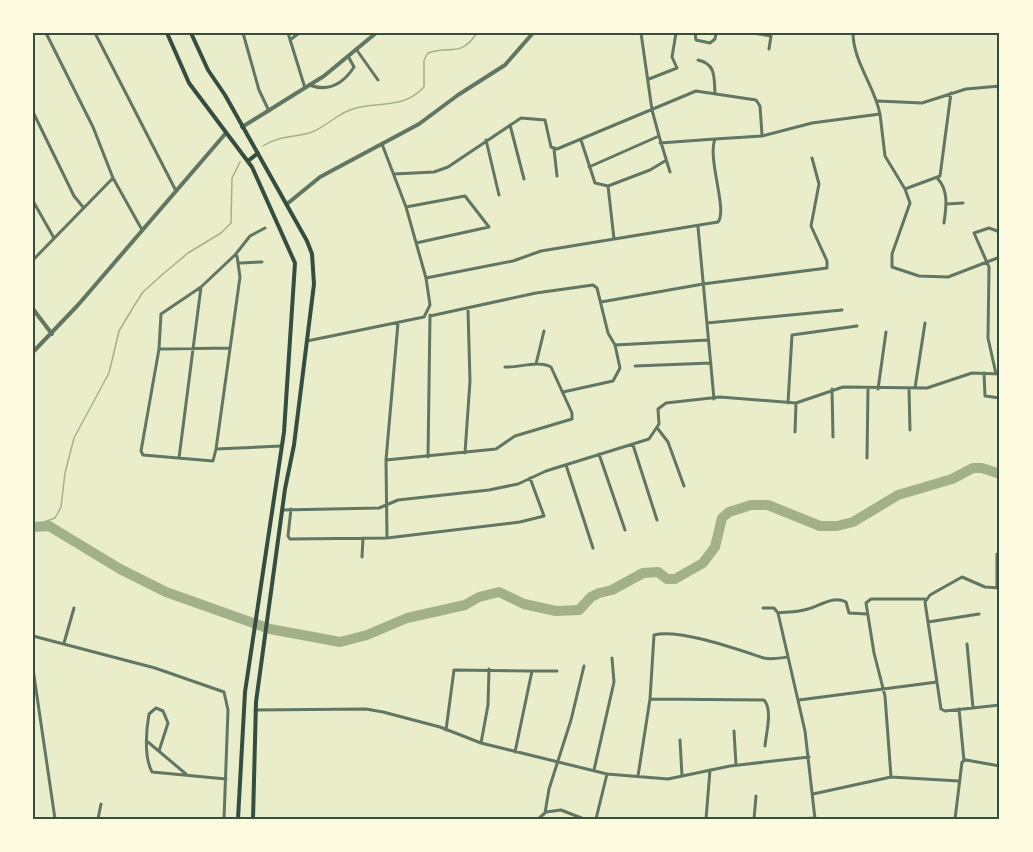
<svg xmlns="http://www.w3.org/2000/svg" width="1033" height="852" font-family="'PT Serif',serif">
	<rect width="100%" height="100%" fill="#e9edc9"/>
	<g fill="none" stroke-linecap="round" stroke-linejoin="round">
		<path stroke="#a3b18a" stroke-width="1.5" d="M263,146C279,135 295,138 312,132C328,126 338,112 356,108C384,101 403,109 424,87V60L428,53C451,45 460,58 477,33
			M33,526L55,518L61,507L65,473L74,438L109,373L119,331L134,306L143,292L163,274L188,253L221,233L231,223L232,178L240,162"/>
		<path stroke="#a3b18a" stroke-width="10" d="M33,527L49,526L120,569L166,592L270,629L340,642L367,635L407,618L465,605L479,597L499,592L524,604L556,611L579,610L591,597L599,593L612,590L643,573L658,572L667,579H675L703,563L715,547L722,518L729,512L751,505H768L820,526H837L853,522L898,495L952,479L973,468H982L1000,474"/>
		<path stroke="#617663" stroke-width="3" d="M46,33L93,127L113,178L141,228
			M95,33L175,189
			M243,33L259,90L269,111
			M288,33L305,88
			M695,33L696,40L710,43L715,39L716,33
			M753,33L771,36V33
			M1000,33V34
			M290,40L299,33
			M356,49L378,80
			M769,49L771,36
			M698,60C716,64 714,77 715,93
			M649,79L677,68L672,57L676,33
			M309,85C328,92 343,84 354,67L348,56
			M998,86L1000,100
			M878,101L922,103L966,89L1000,86
			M33,112L74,196L83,207
			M880,114L885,156L905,189L910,203L892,254V267L919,276L948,277L1000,257
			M510,125L524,179
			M659,136L670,172
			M486,140L499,195
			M581,140L595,183L608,186
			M660,143L715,139
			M382,144L406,207L426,278
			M554,149L557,176
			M589,167L659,136L652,110L641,33
			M394,174L434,172L448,167L521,118L545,120L551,147L557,149L696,91L756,100L760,106L762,135
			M938,179C949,191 946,208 944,223
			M905,189L940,176L951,93
			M33,201L54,238
			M946,204L963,203
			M406,207L465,196L489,227L416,243
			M698,227L714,399
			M614,239L608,186L650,170L665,161
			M235,255L250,236L265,228
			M33,260L113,178
			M240,263L262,262
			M601,302L703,284L827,268V261L811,226L819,184L812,158
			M430,316L536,293L593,285L597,288L608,333L615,345L708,340
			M707,323L842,310
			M307,341L424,317L430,305L426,278L513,261L541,251L718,222C728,210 707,159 715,139L762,136L812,123L880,114C875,87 853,61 853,33
			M159,349L230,348
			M536,364L544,331
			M635,366L711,363
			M984,373L985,396L1000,398
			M996,374L988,338L989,267L974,233L989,228L1000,232
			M915,388L925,323
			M832,389L833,437
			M878,389L886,332
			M909,389L910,430
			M563,392L613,381L620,368L615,345
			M788,403L792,335L857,326
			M658,429L668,442L684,486
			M795,432L796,403
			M633,445L657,520
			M216,449L281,446
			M465,453L470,381L468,310
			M599,454L625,530
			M428,457L430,315
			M179,458L201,287L235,255L237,256L240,277L216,449L213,461L143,455L141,451L159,349L161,314L201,287
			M867,458L868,388
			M386,460L496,449L515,436L572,419V413L551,367C538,360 519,368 505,367
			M566,465L593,548
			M291,509L288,536L290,539L387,538L520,522L544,516L530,478
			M282,510L379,508L398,500L489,490L518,484L546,471L649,439L659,424L658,409L666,403L720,397L796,403L843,387L927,388L972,373L1000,374
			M387,538L386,460L398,323
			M997,554V588
			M362,557L363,538
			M1000,588L985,587L962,577L930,595L925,602L941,709L945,711L1000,705
			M763,608H774L778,613
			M928,622L979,614
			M33,636L155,668L224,692L228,710L224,819
			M64,643L74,608
			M967,644L973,708
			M33,669L55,819
			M532,671H557
			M650,699L764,700C773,710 766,733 765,746
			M799,700L937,682
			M959,709L964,761
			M255,710L366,709L383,712L440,727L481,743L607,774L668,779L730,766L809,757
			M446,730L454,670L532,671L515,752
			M734,731L736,765
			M680,740L682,776
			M148,742L186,774
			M481,743L488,705L489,669
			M159,751L168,723L163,711L156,708L149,714C146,731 144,757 152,772L226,779
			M594,770L614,682L612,658
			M638,776L650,699L654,635C678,628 739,650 764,658C771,660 780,658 788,657
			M891,777L885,696L874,653L866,603L871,599H925
			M813,794L891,777L959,781
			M546,812L561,810L584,819
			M98,819L101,804
			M538,819L545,813L549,789L571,720L584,666
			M596,819L607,774
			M706,819L710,770
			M754,819L756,796
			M798,819L815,818
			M815,819L805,731L778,613C788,612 799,612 808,609C820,606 833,595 846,602L849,613L867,614
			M870,819H942
			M955,819L962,762L966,760L1000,766"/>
		<path stroke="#617663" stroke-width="4" d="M242,127L324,76L376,33
			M287,204L320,177L419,124L458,95L505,65L533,33
			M33,309L52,334
			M33,352L78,305L226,133"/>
		<path stroke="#344e41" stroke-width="4" d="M167,33L189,83L252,167L295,263L284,432L245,692L238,819
			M191,33L208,70L225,95L307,241L312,254L314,284L294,445L285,489L256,702L253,819
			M248,161L258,153"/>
	</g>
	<rect width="1033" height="852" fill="none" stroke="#fefae0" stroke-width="69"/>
	<rect x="34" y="34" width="964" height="784" fill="none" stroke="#344e41" stroke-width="2"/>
</svg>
